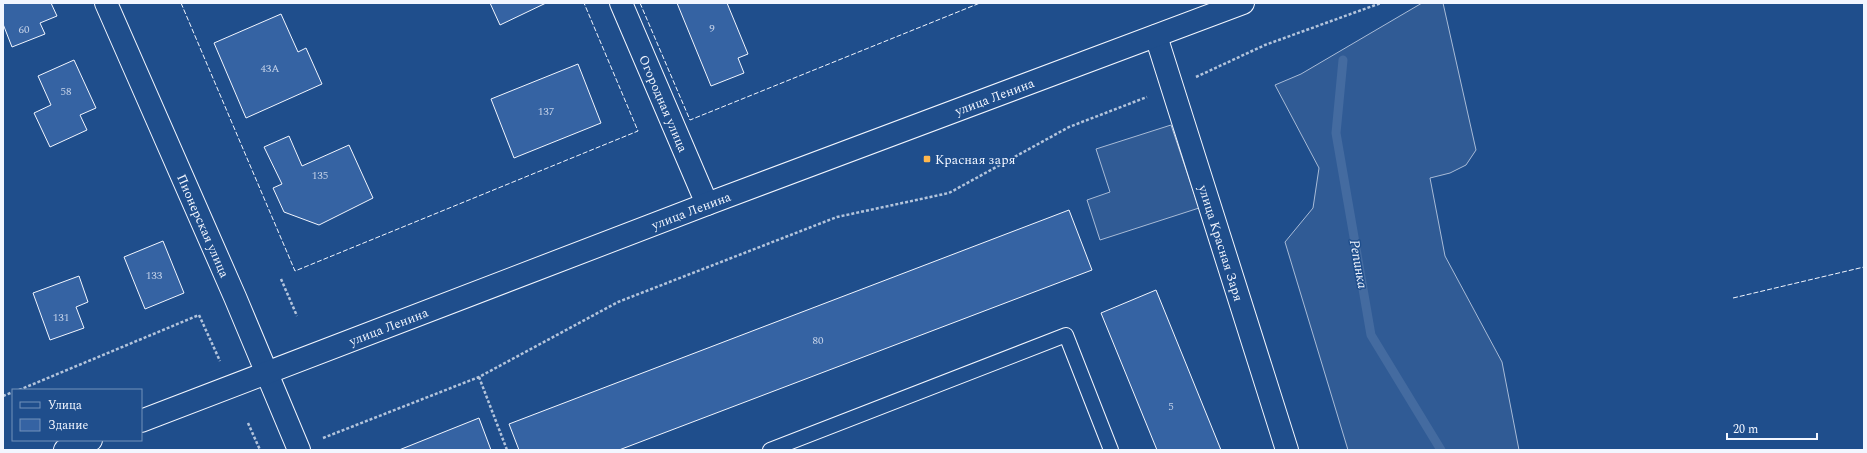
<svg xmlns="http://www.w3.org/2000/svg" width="1867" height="453" font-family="Spectral,serif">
	<rect width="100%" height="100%" fill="#1f4e8c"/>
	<path fill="#305b95" stroke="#a8bbd7" d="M1422,3H1443L1476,150L1466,165L1450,173L1430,178L1445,256L1502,362L1519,450H1348L1285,242L1313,208L1319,168L1275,85L1301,74Z
		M1171,125L1199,208L1100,240L1087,200L1110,192L1096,149Z"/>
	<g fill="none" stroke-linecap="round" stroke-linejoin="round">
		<path stroke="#446ba0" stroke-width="9" d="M1343,60L1336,133L1371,335L1441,450"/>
	</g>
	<path fill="#3563a3" stroke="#f2f6ff" d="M3,3H51L57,16L40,23L45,34L12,47L3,24Z
		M490,3H546L500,25Z
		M677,3H727L748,54L738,58L744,73L711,86Z
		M281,14L298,52L306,48L322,84L246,118L214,43Z
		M74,60L96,108L80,115L87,130L50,147L34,113L51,105L38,76Z
		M578,64L601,123L514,158L491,99Z
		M289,136L302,166L349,145L373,198L319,225L284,212L273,188L282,184L264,147Z
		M1069,210L1092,270L619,450H519L509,424Z
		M163,241L184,293L145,309L124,257Z
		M79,276L88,302L76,307L84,328L50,340L33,293Z
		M1156,290L1221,450H1157L1101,313Z
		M479,418L491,450H399Z"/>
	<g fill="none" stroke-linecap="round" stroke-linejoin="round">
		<defs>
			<path id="lane" d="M770,450L1066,335L1111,450"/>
			<g id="street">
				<path id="s1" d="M621,3L707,204"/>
				<path id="s2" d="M1156,36L1287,450"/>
			</g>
			<g id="secondary">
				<path id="s3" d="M106,3L235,297L299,450"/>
			</g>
			<g id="primary">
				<path id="s4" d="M141,421L707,204L1243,3"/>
				<path d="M65,450L91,440"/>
			</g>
		</defs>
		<use href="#lane" stroke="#f2f6ff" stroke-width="16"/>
		<use href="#street" stroke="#f2f6ff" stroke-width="24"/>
		<use href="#secondary" stroke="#f2f6ff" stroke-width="24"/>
		<use href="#primary" stroke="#f2f6ff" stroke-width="24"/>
		<path stroke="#b3c4dc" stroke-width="2.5" stroke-dasharray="3 2" stroke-linecap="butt" d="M1196,77L1265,45L1381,3
			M281,279L297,316
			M479,377L507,450
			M19,390L199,315L220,361
			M3,396L13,392
			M248,423L260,450
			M323,438L479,377L618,302L837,217L949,193L1069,127L1147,97"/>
		<use href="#lane" stroke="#1f4e8c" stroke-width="14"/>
		<use href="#street" stroke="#1f4e8c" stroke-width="22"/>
		<use href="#secondary" stroke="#1f4e8c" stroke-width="22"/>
		<use href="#primary" stroke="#1f4e8c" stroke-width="22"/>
		<path stroke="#f2f6ff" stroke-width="1" stroke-dasharray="5 2" stroke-linecap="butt" d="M181,3L295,271L638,131L584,3
			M640,3L690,120L980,3
			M1733,298L1864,267"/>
	</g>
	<rect fill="#ffb74d" stroke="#1f4e8c" stroke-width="1.5" x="923" y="155" width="8" height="8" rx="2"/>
	<g text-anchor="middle" stroke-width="3" stroke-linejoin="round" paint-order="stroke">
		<g font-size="11" fill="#c3d1e8">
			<text x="712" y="32">9</text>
			<text x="24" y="33">60</text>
			<text x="270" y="72">43А</text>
			<text x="66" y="95">58</text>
			<text x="546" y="115">137</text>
			<text x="320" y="179">135</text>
			<text x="154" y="279">133</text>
			<text x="61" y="321">131</text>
			<text x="818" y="344">80</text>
			<text x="1171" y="410">5</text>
		</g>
		<g font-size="13" fill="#f2f6ff" stroke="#1f4e8c">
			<text dy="5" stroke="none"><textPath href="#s4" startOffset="913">улица Ленина</textPath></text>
			<text dy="5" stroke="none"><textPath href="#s1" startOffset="109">Огородная улица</textPath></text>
			<text dy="5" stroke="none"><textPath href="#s4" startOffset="589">улица Ленина</textPath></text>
			<text dy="5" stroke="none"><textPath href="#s3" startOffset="243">Пионерская улица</textPath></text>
			<text dy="5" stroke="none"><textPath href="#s2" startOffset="217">улица Красная Заря</textPath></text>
			<text dy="5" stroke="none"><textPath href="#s4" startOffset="265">улица Ленина</textPath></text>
		</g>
		<g font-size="13" fill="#f2f6ff" stroke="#1f4e8c" text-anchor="start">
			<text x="935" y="164">Красная заря</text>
		</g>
		<g font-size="14" font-style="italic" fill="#f2f6ff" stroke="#1f4e8c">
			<text transform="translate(1359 264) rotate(80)" y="5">Репинка</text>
		</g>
	</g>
	<rect width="1867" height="453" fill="none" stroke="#f2f6ff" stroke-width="8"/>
	<rect x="12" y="389" width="130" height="52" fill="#1f4e8c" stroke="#7391ba"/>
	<rect x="20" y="402" width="20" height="6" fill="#1f4e8c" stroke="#7391ba"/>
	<text x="48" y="409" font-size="12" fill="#f2f6ff">Улица</text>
	<rect x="20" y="419" width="20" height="12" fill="#3563a3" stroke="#7391ba"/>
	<text x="48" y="429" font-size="12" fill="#f2f6ff">Здание</text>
	<path d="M1727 433v6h90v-6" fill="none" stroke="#f2f6ff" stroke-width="2"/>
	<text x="1733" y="433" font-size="12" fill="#f2f6ff" stroke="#1f4e8c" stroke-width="3" paint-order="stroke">20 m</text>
</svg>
